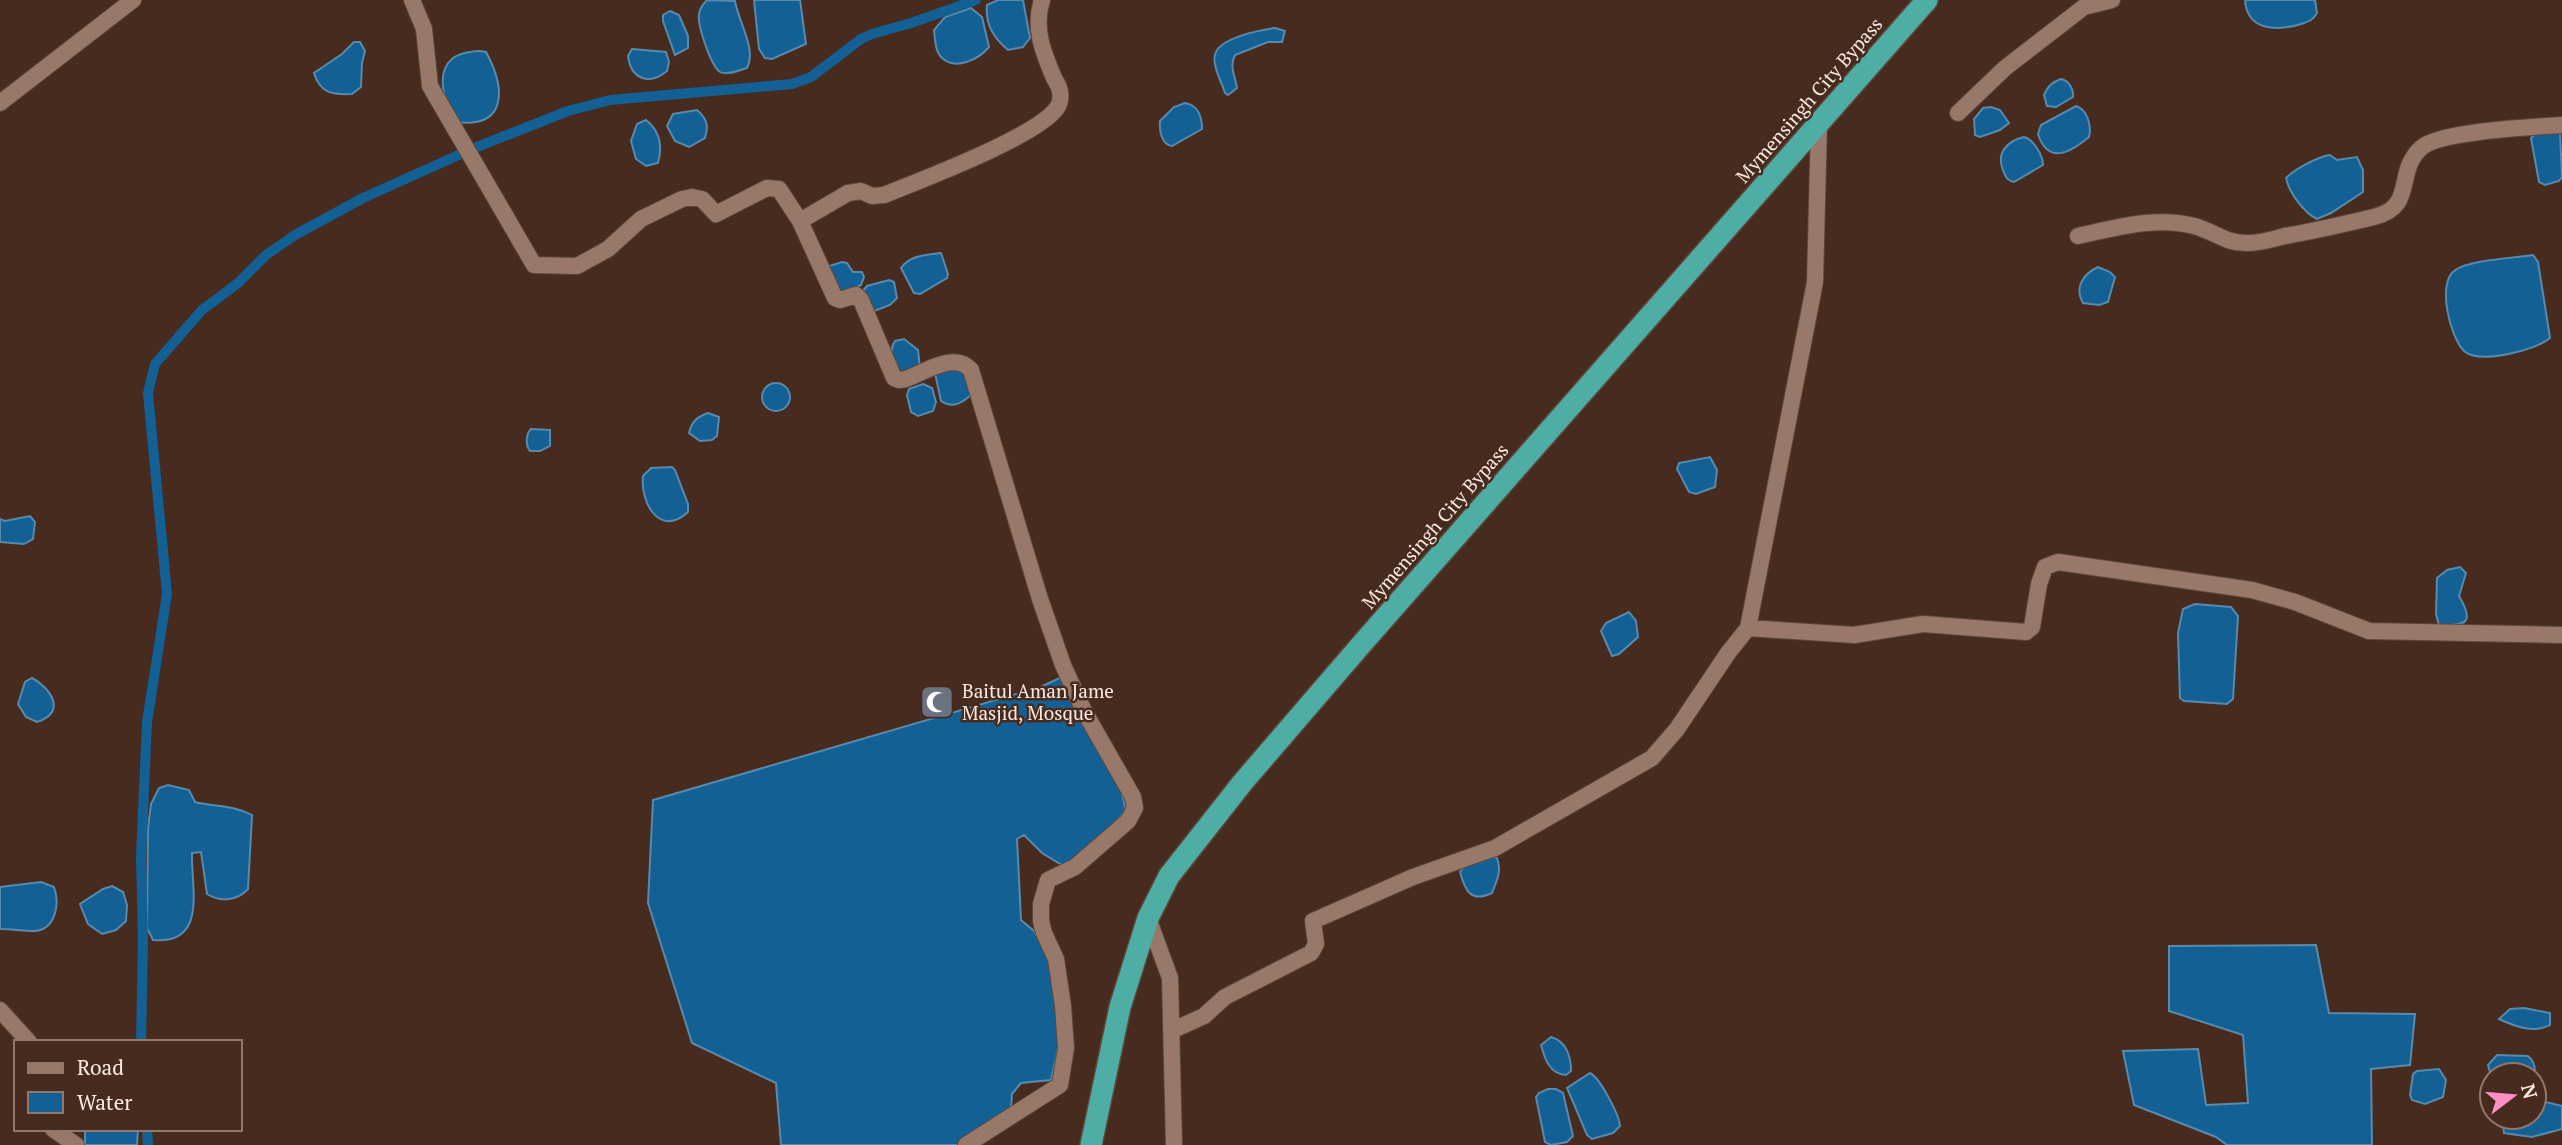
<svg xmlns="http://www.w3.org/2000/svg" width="2562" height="1145" font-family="'PT Serif',serif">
	<rect width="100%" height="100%" fill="#462b1e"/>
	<path fill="#136095" stroke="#598aac" stroke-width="2" d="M707,0L735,1C738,21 757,49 747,68C740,70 727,76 720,72C711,66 697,25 699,14C700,8 703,4 707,0Z
		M754,0H800L806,44L772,59L765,58L759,49Z
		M1023,0L1030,38L1023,47L1008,50C994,38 985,25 987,5L998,0Z
		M2245,0H2315L2317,13C2312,22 2306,22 2298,25C2274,31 2247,30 2245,0Z
		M971,8L982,17L989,47C979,59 956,71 942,58C935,51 935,39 934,30L945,17Z
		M670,11L679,15L688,36V48L675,55L663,21V15Z
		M1275,28L1285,31L1282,42H1268L1235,55C1229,67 1235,75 1237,88L1228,95L1225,93C1222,83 1212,65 1215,55C1218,38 1260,30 1275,28Z
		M354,42H360L365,51L362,63L361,87L352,94C332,95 320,93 314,73L342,54Z
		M632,49L666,52L669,62L667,71C649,86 631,79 628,56Z
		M479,51L486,52C505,87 509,129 455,122C446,105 434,74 452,59C459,53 470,52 479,51Z
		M2061,79C2069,80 2074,90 2073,97L2056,107L2047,106L2044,95C2048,86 2052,82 2061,79Z
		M1185,103C1198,105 1202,117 1202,129L1172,146C1162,145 1159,131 1160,121L1174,107Z
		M2076,106C2087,109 2092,126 2089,137C2070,153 2048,165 2038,134L2041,125Z
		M1991,107L2000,110L2009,123L2000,130L1980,137L1975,135L1974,119L1983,108Z
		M697,110C707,119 709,125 705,138L689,147L675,141L667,126L673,114Z
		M646,120C660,131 663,145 658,163L646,166L636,159L631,141L637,124Z
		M2560,132L2562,177L2559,181L2545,185L2539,182L2531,138L2535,134Z
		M2024,137C2033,139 2043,155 2043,165L2014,182C2006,180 2006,177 2003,170C1996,153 2007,141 2024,137Z
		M2330,155L2337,160L2357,157L2363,170V192L2331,213L2317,219C2303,212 2289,192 2286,178C2295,169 2317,157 2330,155Z
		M941,253L948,274L947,278L920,294L914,293L901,268C910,255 927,255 941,253Z
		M2533,255L2538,262L2550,338C2537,350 2478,365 2464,351C2450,337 2437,284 2454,271C2467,260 2514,258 2533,255Z
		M842,262L847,263L853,272H862L864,277L861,285L840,296L826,267Z
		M2098,267L2110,272L2115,277L2108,302L2099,305L2083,303C2074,288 2083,274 2098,267Z
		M889,280L894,282L897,298L890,305L872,312L862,292L867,286Z
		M904,339L918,350L920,368L900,374C895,363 887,352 895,341Z
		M963,368L972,394C962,403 953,409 941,401L935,373Z
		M762 397a14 14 0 1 1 28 0a14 14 0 1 1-28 0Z
		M923,384L932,388L936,402L933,411L918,416L911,412L907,395L909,389Z
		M708,413L719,417L717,436L712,440L700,441L689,433C692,421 697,417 708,413Z
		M531,429L550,430V446L540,451H530C525,445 526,434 531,429Z
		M1710,457L1717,470L1715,487L1696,494L1689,492L1677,469L1679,463Z
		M672,467L675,470L688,504V512C660,538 640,503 643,476L651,468Z
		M30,516L35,522L33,539L24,544L0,542V519L5,521Z
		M2460,567L2466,573L2459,596C2475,623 2467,625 2439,626L2436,614L2437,578L2447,570Z
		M2195,604L2231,607L2238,616L2233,699L2227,704L2184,701L2180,698L2178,633L2183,609Z
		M1629,612L1636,621L1638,637L1619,654L1612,656L1601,631L1606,623Z
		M1062,677L1121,789L1126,811L1087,851L1062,865L1042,853L1024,835L1017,839L1021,920L1034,931L1047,953L1061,1035L1051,1080L1021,1083L1012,1094L1011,1110L960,1145H781L776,1083L692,1043L648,903L653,800L1040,687Z
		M32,678C51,688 67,712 37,722L26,717L18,704L25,682Z
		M168,785L189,790L195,802C215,807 234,805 252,815L248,889C238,900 221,903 207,894L201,852L192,853C191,888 208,945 153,940L147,928L148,828L151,804L159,788Z
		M1490,855L1497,858C1502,871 1497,880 1492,893C1471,903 1465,891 1460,872L1467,863Z
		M41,882L54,887C60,903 56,930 34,931C23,931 11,929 0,929V887Z
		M112,886L123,892L127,905L126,921L116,930L102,934L88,924L80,904L103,889Z
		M2316,945L2329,1013L2415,1014L2410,1065L2371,1069L2372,1145H2227L2216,1137L2134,1105L2123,1051L2198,1049L2206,1105L2248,1103L2243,1035L2169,1011V946Z
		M2524,1008L2550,1013V1025C2534,1034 2514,1026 2499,1019L2510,1009Z
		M1551,1037C1566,1041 1571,1056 1571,1071L1566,1075C1550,1074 1545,1060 1541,1045Z
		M2497,1055L2528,1056C2535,1062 2536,1070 2534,1078V1075H2492V1079L2488,1065Z
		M2439,1069L2446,1080L2443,1097L2425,1104L2412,1100L2410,1095L2413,1074L2417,1071Z
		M1590,1073C1600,1078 1619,1114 1620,1126L1613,1133L1592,1139L1587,1135L1567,1088Z
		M1548,1089H1556L1563,1093L1573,1136L1567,1142L1551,1145L1545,1142L1536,1097L1539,1093Z
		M2534,1099L2562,1106V1129L2532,1137L2504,1133L2502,1117H2534Z
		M85,1129H138L137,1145H85Z"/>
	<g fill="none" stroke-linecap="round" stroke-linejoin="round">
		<path stroke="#136095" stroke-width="10" d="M141,1042L143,940L141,857L147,722L167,594L148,393L155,364L202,310L238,283L266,255L295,235L363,198L472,149L568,111L610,100L792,84L811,77L861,39L872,34L911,23L976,0
			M147,1129L148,1145"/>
		<defs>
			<path id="minor" d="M412,0L424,29L430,86L534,265L577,266L608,249L641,219L682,199L692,197L702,199L716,214L767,188L779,189L800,221L835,298L840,300L856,295L861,300L894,378L899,380L906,379C925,372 955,351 971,370L1040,599L1063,665L1084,711L1133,797L1135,808L1128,821L1075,867L1048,880L1041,904V921L1044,933L1056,959L1063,1006L1066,1048L1060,1085L966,1145
				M0,103L133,0
				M1958,113L2005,68L2084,7L2112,0
				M800,221L848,193L861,191L872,196L884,195C921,180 1036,137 1057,108C1060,104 1061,97 1060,92C1060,87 1056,82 1054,78C1043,52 1033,28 1042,0
				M2078,236C2115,228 2156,216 2194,226C2214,231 2225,244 2249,243C2261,243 2273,239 2285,236C2315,231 2344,224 2374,217C2417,206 2394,173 2421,148C2440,131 2534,127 2562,125
				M1748,628L1854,635L1923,624L2026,632L2032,627L2039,584L2045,567L2058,562L2252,590L2295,602L2369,631L2562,635
				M1148,918L1170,978L1174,1145
				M0,1010L29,1042
				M1171,1031L1204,1016L1225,997L1311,953L1316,944L1313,921L1413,877L1495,848L1652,758L1677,729L1728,653L1748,628L1815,282L1819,124
				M53,1129L76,1145"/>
			<path id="highway" d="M1091,1145L1120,1007L1148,918L1169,876L1243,782L1360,646L1927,0"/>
		</defs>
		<use href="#minor" stroke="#5d473b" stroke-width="18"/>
		<use href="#highway" stroke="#5d473b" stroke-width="24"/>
		<use href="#minor" stroke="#987869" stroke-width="16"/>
		<use href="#highway" stroke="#4eaea5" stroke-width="21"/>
	</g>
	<defs>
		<symbol id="mosque-square" viewBox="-11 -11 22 22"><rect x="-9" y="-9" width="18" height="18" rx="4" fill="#6b7280" stroke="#462b1e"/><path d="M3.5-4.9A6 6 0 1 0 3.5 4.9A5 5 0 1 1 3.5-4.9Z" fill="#fff"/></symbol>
	</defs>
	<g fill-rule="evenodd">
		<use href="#mosque-square" x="918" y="683" width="38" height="38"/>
	</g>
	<g text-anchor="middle" stroke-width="5" stroke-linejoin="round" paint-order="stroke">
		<g font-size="19" fill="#fdebe2" stroke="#462b1e">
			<text transform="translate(1809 100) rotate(-49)" y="7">Mymensingh City Bypass</text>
			<text transform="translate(1435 526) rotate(-49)" y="7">Mymensingh City Bypass</text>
		</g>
		<g font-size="19" fill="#fdebe2" stroke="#462b1e" text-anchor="start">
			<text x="962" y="698">Baitul Aman Jame<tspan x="962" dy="22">Masjid, Mosque</tspan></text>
		</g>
	</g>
	<rect x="14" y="1040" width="228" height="91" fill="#462b1e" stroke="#8f786c" stroke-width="2"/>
	<rect x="28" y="1063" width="35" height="10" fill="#987869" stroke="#8f786c" stroke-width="2"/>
	<text x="77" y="1075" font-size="21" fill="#fdebe2">Road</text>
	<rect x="28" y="1092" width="35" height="21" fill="#136095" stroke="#8f786c" stroke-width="2"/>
	<text x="77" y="1110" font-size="21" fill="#fdebe2">Water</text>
	<g transform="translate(2513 1096) rotate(74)"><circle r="33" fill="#462b1e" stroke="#8f786c" stroke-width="2"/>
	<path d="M0-5L12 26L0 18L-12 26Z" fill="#fb8fc4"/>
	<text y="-10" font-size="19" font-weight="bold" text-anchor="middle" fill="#fdebe2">N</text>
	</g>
</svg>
